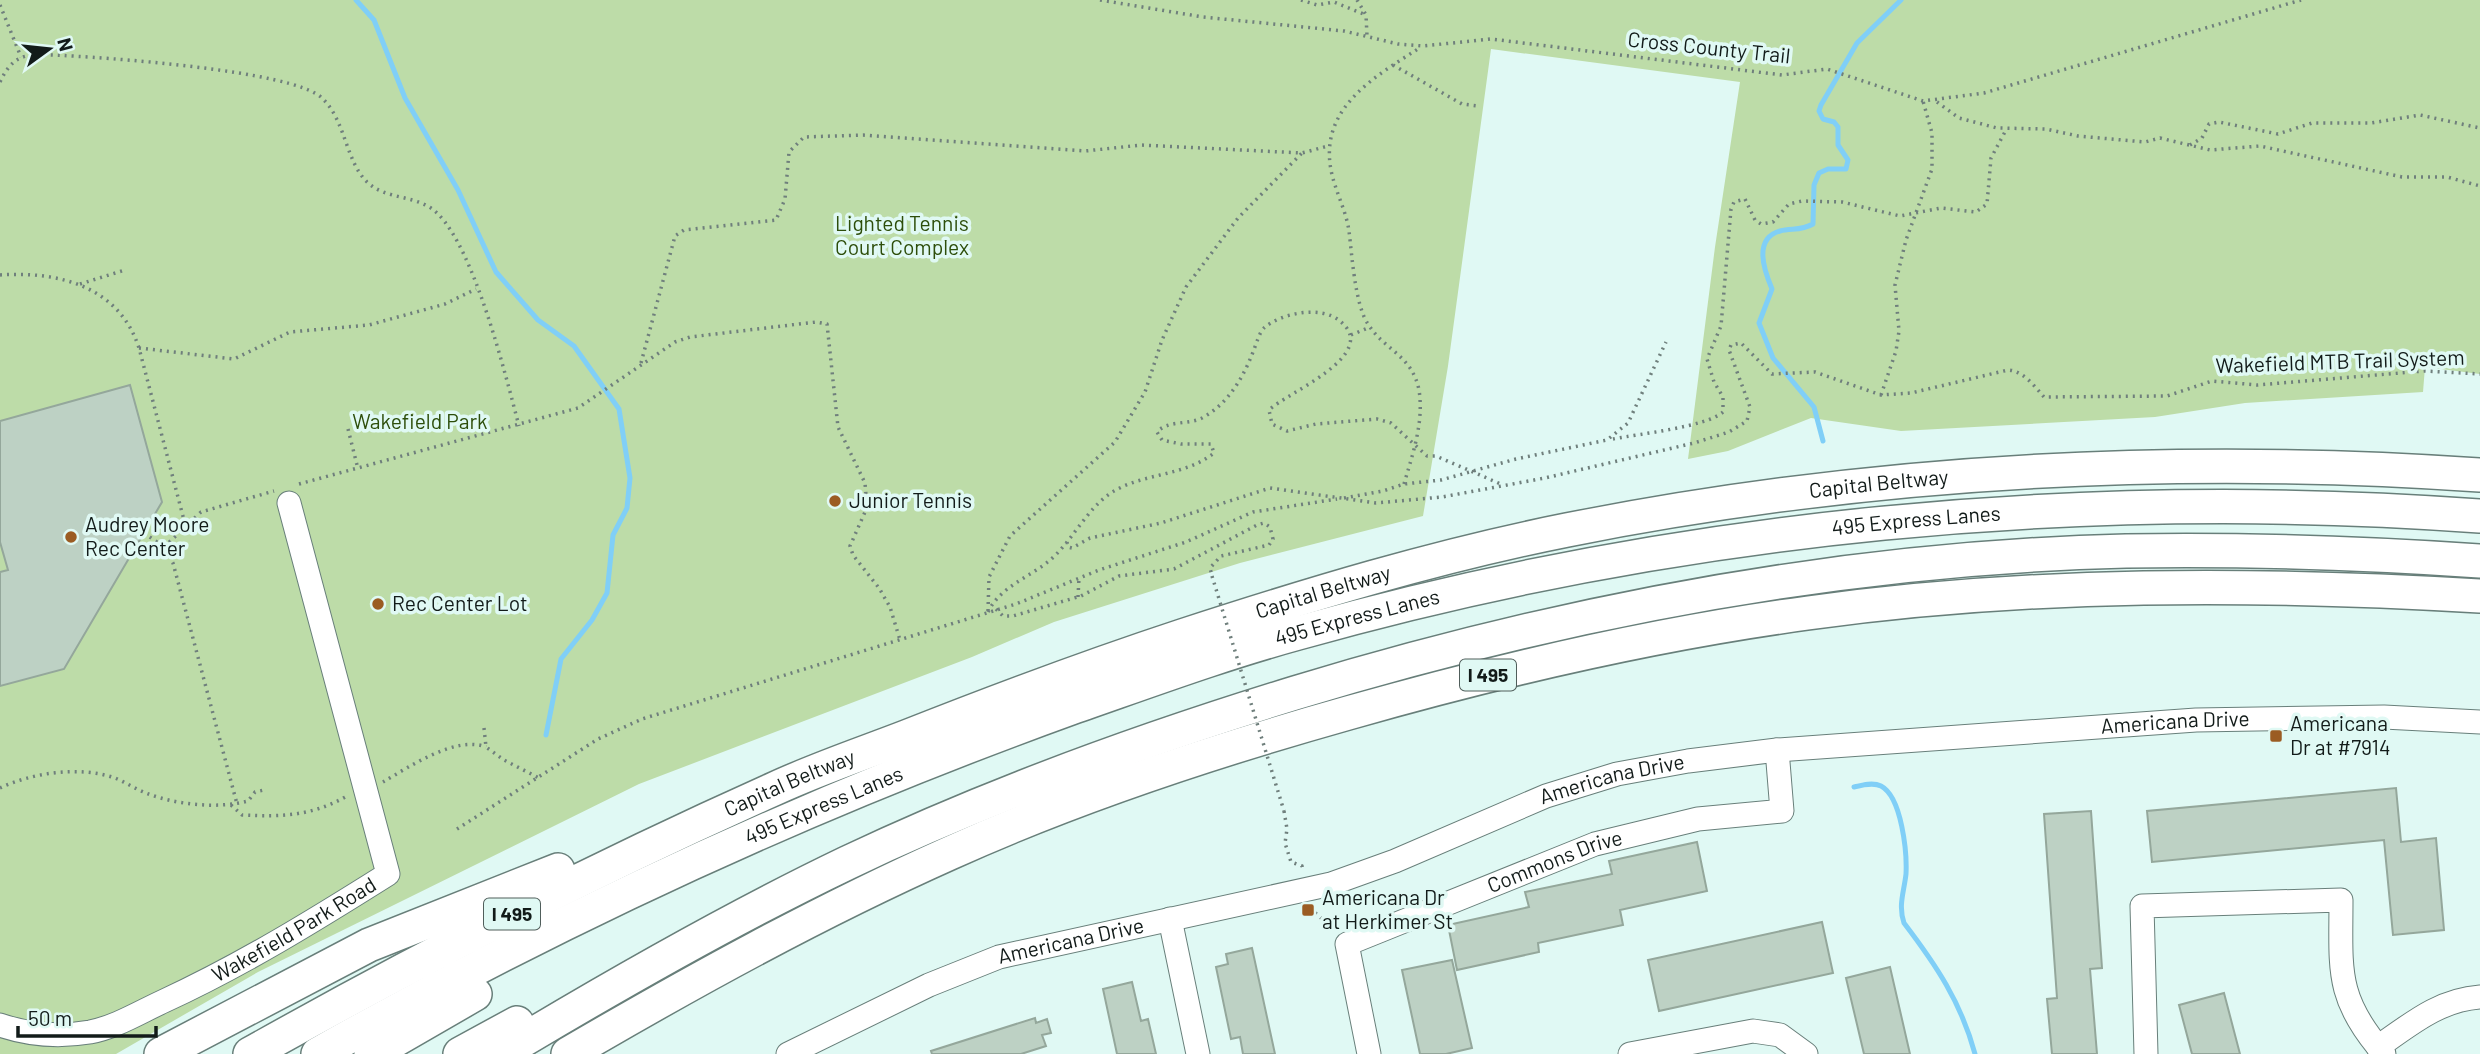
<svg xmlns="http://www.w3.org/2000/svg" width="2480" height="1054" font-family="Barlow,sans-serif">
	<rect width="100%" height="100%" fill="#e0f9f4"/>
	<path fill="#bddca8" d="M0,0H2480V374L2425,367L2423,392L2245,403L2155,417L1901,431L1811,418L1728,451L1688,459L1715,247L1740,82L1491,49L1448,366L1423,516L1240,563L1054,622L972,657L639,784L258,972L116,1054H0Z"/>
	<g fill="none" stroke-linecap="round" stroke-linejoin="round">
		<path stroke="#80cff7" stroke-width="5" d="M356,0L374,20L405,98L458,190L496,272L538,320L574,346L619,409L630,478L627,508L613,535L607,593L592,620L561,659L546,735
			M1823,441L1814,407L1773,358L1759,323L1772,289C1764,270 1753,239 1780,231C1792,228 1801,231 1813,224L1814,185L1819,173L1828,169H1846L1848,160L1838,145V127L1834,122L1823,119L1819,111L1821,105L1857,43L1901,0
			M1854,787C1862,785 1873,782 1881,786C1902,797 1907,853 1906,874C1904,892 1898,905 1904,923C1936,965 1961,1002 1975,1054"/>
	</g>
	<path fill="#bdd1c4" stroke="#94a79b" stroke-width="2" d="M130,385L162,502L64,669L0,686V572L8,570L0,542V421Z
		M2396,788L2401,842L2436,838L2444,930L2393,935L2384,840L2152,862L2147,811Z
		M2091,811L2102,968L2090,969L2097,1054H2052L2047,999L2057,998L2044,814Z
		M1697,842L1707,891L1620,910L1623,925L1538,943L1539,952L1457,970L1448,925L1529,907L1525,892L1612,874L1609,861Z
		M1822,922L1833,973L1659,1011L1648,960Z
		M1252,948L1275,1054H1243L1240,1037L1231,1039L1216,967L1228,964L1226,954Z
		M1452,960L1472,1048L1446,1054H1420L1402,970Z
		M1890,967L1910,1054H1864L1846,978Z
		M1132,982L1141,1021L1148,1019L1156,1054H1117L1103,989Z
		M2224,993L2240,1054H2192L2179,1005Z
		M1035,1018L1036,1023L1047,1019L1051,1033L1042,1035L1046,1046L1021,1054H932L931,1051Z"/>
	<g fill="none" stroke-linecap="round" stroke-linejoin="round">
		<defs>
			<g id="minor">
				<path d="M1170,919L1198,1054"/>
				<path id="s1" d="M0,1025C29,1035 60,1037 90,1032C116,1027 140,1012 164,1001C242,965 315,920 388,874L289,503"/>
				<path d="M2378,1047C2411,1024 2439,1000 2480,997"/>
				<path id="s2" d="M788,1054L929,985L999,957L1331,884L1395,861L1546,796L1617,774L1688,761L1777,750L2196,720L2384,717L2480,722"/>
				<path id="s3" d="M1369,1054L1347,944L1595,844L1698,819L1782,811L1777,750"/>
				<path d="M1630,1054L1753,1031L1780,1035L1806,1054"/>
				<path d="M2146,1054L2142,906L2341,900C2341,970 2335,998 2384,1054"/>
			</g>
			<g id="highway">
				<path d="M161,1054L369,945L558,870"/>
				<path id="s4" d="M250,1054C421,958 595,869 774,789C817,769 862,754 906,737C997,701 1088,667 1182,636C1308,595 1436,556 1567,530C1869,470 2174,454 2480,475"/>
				<path id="s5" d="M318,1054C559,918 811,802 1071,708C1146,682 1221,654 1298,633C1680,525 2084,487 2480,516"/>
				<path d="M371,1054L475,994"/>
				<path d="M460,1054L517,1023"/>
				<path d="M500,1054C613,986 728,920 847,863C992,794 1142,740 1295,693C1565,611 1843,558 2126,551C2244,549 2362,553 2480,561"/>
				<path d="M568,1054C693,981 818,912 950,853C1078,795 1213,751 1348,713C1499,670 1652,634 1808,613C2031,582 2256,583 2480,596"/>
			</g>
		</defs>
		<use href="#minor" stroke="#687f7a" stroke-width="25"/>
		<use href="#highway" stroke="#687f7a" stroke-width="36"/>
		<path stroke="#6f7f7c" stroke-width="3.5" stroke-dasharray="2 5" stroke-linecap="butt" d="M1100,0L1203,17L1344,31L1398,44L1423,46L1491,39L1782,75L1827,69L1923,101L1984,93L2301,0
			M1301,0L1317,5L1334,2L1366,15
			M1357,0L1366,15L1367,36
			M0,5L21,57
			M1393,65L1462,104L1478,106
			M0,82C13,55 24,54 52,55C100,57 293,70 322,98C346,121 345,160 367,182C387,201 419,194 438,214C475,251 505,373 519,426
			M1937,102L1959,118L1997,128L2046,129L2078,136L2145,142L2160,138L2210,150L2260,146L2402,177H2447L2480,186
			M2190,145L2202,138L2209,124L2219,122L2278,134L2312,123H2371L2420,115L2480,128
			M0,275C58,271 119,286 139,348L185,524
			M80,284L125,270
			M1351,335L1370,327
			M139,348L234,359L290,332L369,325L445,304L476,289
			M641,363L675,236L684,230L776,220L785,199L789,152L804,137L863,135L1085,151L1141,145L1302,153L1328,146
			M1881,395L1896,351L1899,331L1895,285L1906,240L1932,169V133L1923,101
			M348,429L358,469
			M1613,439C1638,434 1706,427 1723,412V397L1714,382L1707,359L1721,326L1731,209L1734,202L1745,199L1755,220L1761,224L1773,222L1789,204L1802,201L1842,202L1900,216L1941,208L1976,212L1987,204L1991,158L2006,130
			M299,484L578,408L675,342L690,337L816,322L827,324L838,427L865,483L866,495L865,512L850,546L853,555L879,588L890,607L900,640
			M1404,484C1413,453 1424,422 1419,390C1412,355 1384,350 1368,324C1355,305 1352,255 1349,231C1346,210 1335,191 1331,170C1319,107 1376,76 1421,47
			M1344,498L1383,491L1404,484L1441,480L1516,459L1607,440L1628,423L1666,342
			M144,533L164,547L173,563L237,804
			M1067,542L1068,547L1072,548L1090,538L1161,523L1270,488L1376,503L1442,497L1545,478L1694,443L1729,432L1747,421L1750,407L1729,350L1731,345L1741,343L1772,374L1815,372L1881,395L1911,393L2008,370C2024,371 2034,386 2044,397L2167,396L2212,381L2257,385L2424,371L2480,374
			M164,547L201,512L274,491
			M1078,597L1079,578
			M996,609L1003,616H1013L1081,596L1119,576L1174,569L1257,525L1264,523L1270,527L1273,539L1269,545L1221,556L1210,568L1212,576
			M988,611L989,577L1010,536L1115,442L1145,392L1162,340L1186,287L1238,218L1302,153
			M988,612C1000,587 1028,578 1049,561C1073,541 1087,507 1114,491C1145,473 1185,476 1214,453L1211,444H1181L1162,440L1157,432C1168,420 1188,425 1202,418C1228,404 1243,378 1253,352C1256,345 1259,333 1264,328C1281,313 1321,305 1340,321C1382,355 1286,393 1269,410L1272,424L1287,431L1316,424L1377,419L1391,423L1427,456H1436L1503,485
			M484,728L486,747L504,760L539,778
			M383,782C409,767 456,735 486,747
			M0,788C32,773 77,766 112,777C124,781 135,789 146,793C176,805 218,809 248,801L255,792L264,790
			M231,805L242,815C282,817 312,816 347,796
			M1284,811L1287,829L1285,843L1291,862L1302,866V870
			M457,829L598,739L642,719L1016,604L1099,570L1186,542L1253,512L1337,499
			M1310,908L1333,929"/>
		<use href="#minor" stroke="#fff" stroke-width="23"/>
		<use href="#highway" stroke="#fff" stroke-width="33"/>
		<path stroke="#6f7f7c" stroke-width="3.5" stroke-dasharray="2 5" stroke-linecap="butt" d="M1212,576L1284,811"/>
	</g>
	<g fill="#9b5c23" stroke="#e0f9f4" stroke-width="2.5">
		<circle cx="835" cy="501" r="7"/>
		<circle cx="71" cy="537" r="7"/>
		<circle cx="378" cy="604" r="7"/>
		<rect x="2269" y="729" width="14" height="14" rx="3.5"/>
		<rect x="1301" y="903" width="14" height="14" rx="3.5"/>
	</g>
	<g text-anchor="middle" stroke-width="7" stroke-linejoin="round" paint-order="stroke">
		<g fill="#e0f9f4" stroke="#505e5b" stroke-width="2">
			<rect x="1460" y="659.5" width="56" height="31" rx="5"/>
			<rect x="484" y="898.5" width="56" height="31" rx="5"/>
		</g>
		<g font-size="19" font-weight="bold" fill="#121b19">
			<text x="1488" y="682">I 495</text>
			<text x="512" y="921">I 495</text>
		</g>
		<g font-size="21" fill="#121b19" stroke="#e0f9f4">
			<text transform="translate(1709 48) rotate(6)" y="7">Cross County Trail</text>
			<text transform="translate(2340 362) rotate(-2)" y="7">Wakefield MTB Trail System</text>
			<text dy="7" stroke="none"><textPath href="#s4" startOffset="1738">Capital Beltway</textPath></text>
			<text dy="7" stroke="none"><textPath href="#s5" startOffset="1698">495 Express Lanes</textPath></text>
			<text dy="7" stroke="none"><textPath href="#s4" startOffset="1171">Capital Beltway</textPath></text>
			<text dy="7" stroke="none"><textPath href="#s5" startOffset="1130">495 Express Lanes</textPath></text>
			<text dy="7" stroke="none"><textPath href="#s2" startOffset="1440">Americana Drive</textPath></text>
			<text dy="7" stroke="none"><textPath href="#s2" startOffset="873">Americana Drive</textPath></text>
			<text dy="7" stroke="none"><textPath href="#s4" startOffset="604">Capital Beltway</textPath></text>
			<text dy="7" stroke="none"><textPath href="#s5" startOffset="564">495 Express Lanes</textPath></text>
			<text dy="7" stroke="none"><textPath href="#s3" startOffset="336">Commons Drive</textPath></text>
			<text dy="7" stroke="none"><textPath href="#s1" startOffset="320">Wakefield Park Road</textPath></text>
			<text dy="7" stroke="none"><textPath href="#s2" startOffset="306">Americana Drive</textPath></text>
		</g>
		<g font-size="21" fill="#2d4e0a" stroke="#e0f9f4">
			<text x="902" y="231">Lighted Tennis<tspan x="902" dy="24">Court Complex</tspan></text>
			<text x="420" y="429">Wakefield Park</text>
		</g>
		<g font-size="21" fill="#121b19" stroke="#e0f9f4" text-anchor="start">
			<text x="849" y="508">Junior Tennis</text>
			<text x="85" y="532">Audrey Moore<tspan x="85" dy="24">Rec Center</tspan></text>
			<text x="392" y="611">Rec Center Lot</text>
			<text x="2290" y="731">Americana<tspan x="2290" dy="24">Dr at #7914</tspan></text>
			<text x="1322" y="905">Americana Dr<tspan x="1322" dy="24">at Herkimer St</tspan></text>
		</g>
	</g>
	<g transform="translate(49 49) rotate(75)" stroke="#e0f9f4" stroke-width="5" paint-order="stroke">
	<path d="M0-5L12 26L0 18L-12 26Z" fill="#121b19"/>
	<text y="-10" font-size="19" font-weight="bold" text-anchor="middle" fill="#121b19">N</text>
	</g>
	<path d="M18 1026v10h138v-10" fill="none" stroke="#121b19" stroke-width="3.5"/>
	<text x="28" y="1026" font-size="21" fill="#121b19" stroke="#e0f9f4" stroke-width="5" paint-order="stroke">50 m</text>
</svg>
